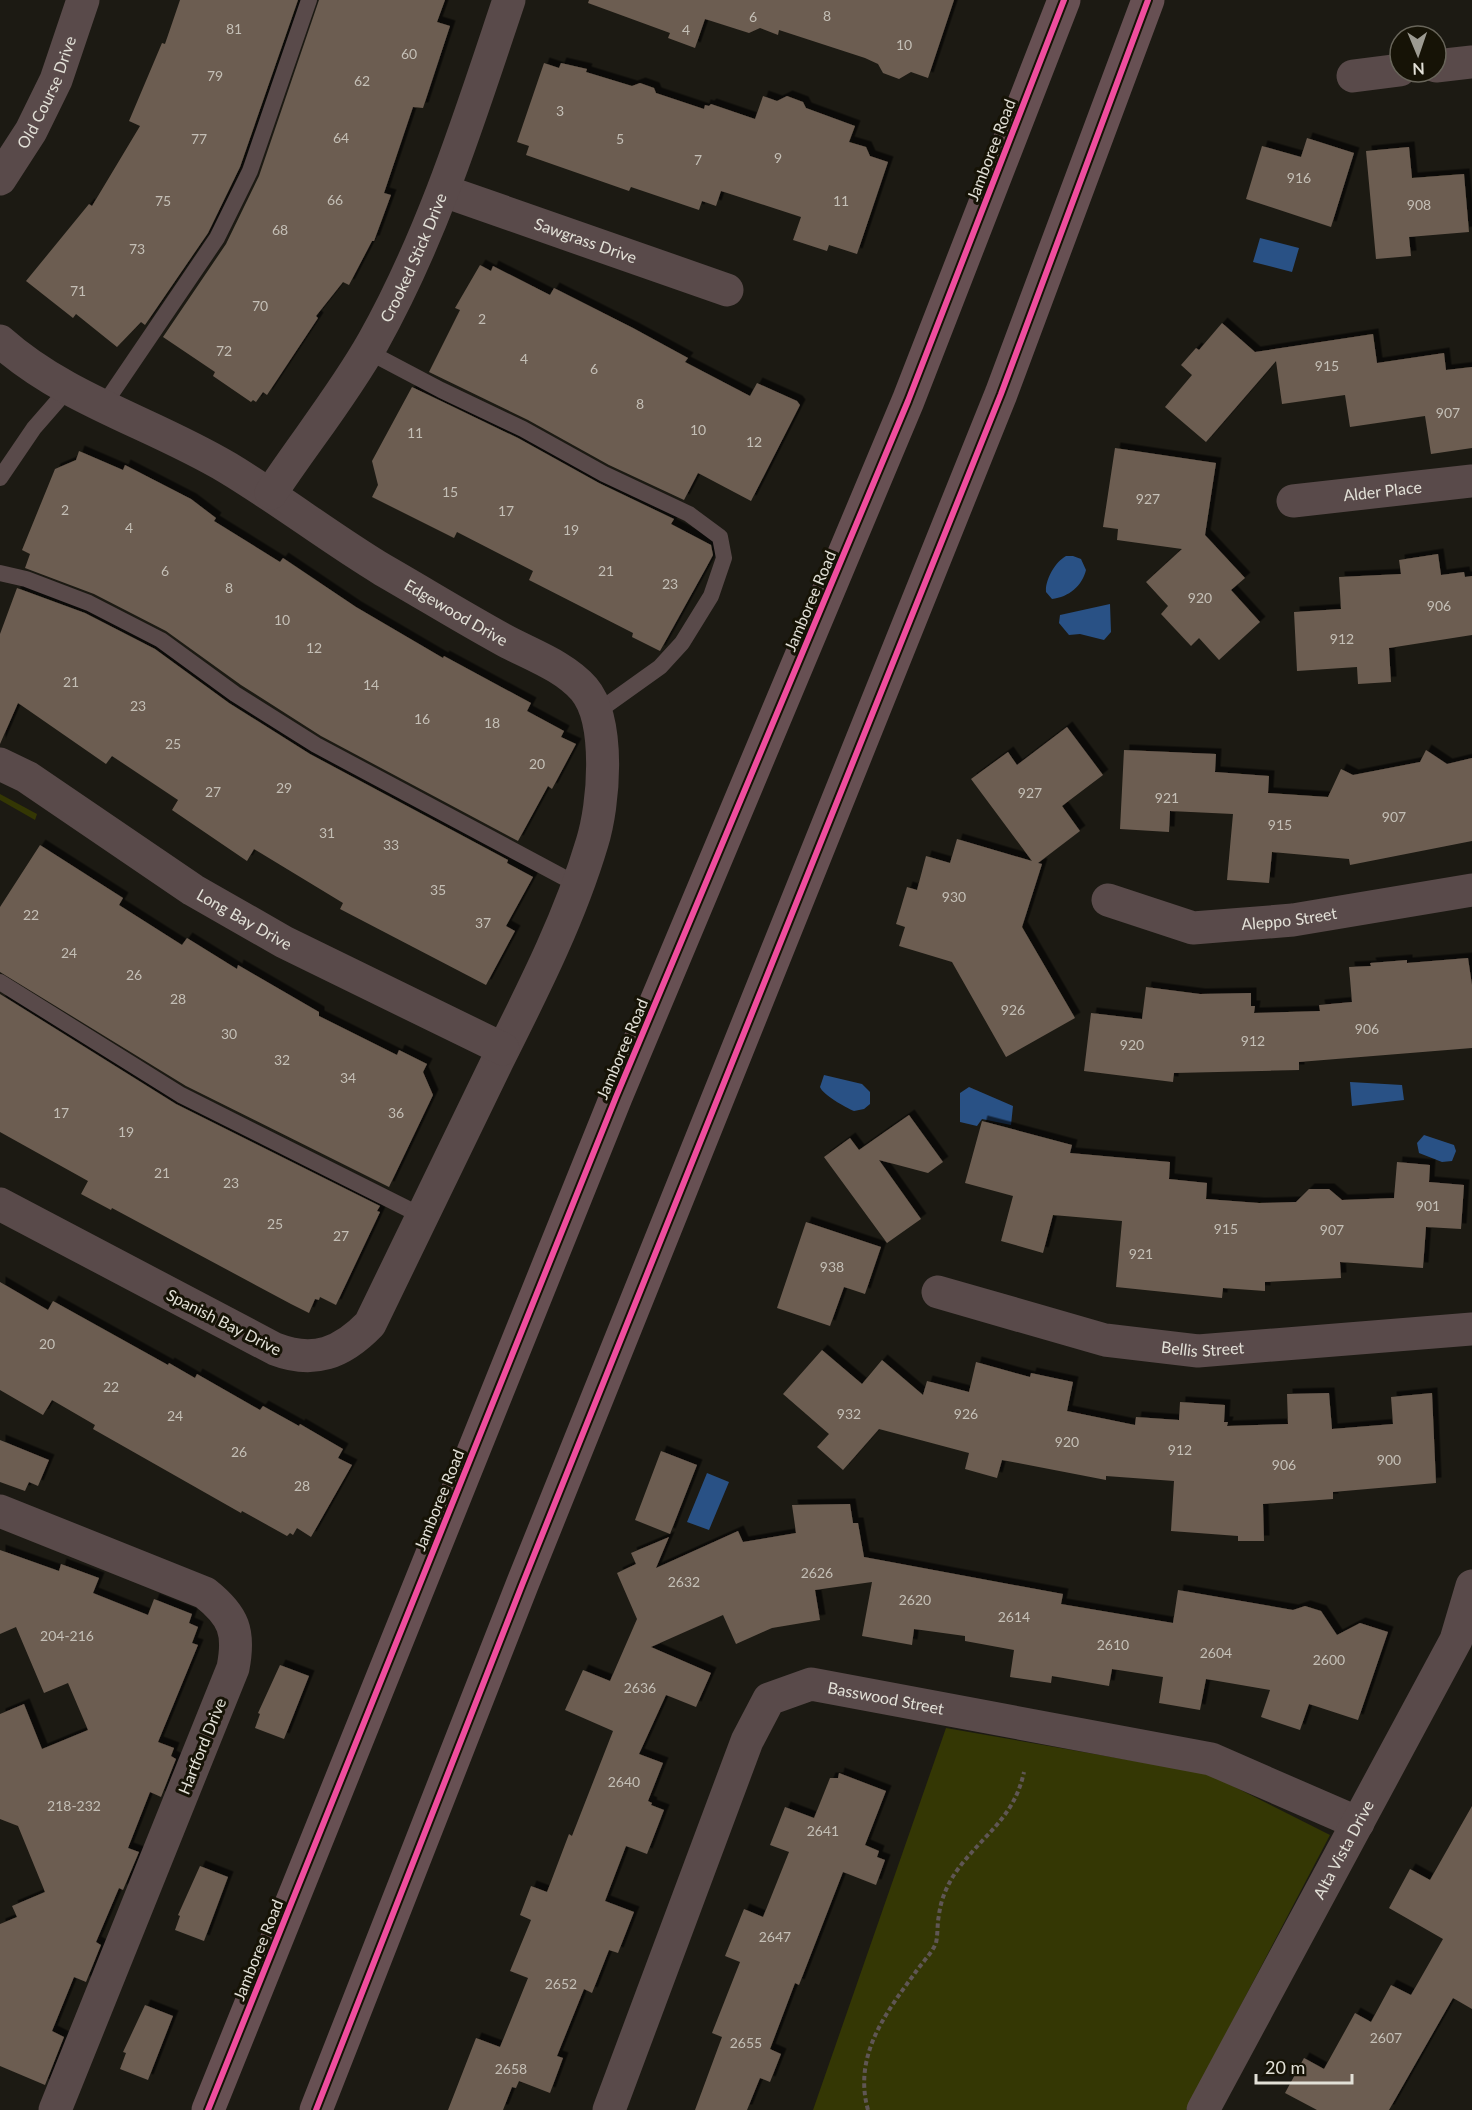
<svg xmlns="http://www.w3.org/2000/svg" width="1472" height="2110" font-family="Lato,sans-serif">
	<defs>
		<filter id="shadow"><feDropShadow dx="5.5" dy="-5.5" stdDeviation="0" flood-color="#0009"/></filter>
	</defs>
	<rect width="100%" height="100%" fill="#1c1a13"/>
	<path fill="#343704" d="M0,794L37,814L35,820L0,800Z
		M946,1728L1209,1774L1330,1835L1186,2110H813Z"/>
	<path fill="#295185" d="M1260,238L1299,248L1292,272L1253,262Z
		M1066,556H1073L1081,559L1086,570C1082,586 1069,597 1052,599L1046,592C1045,580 1055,562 1066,556Z
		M1110,604L1111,632L1104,640L1080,634L1069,635L1059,623L1060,615Z
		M824,1075L862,1084L870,1092V1104L864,1109L854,1111C845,1107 823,1095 820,1087Z
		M1350,1082L1402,1085L1404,1100L1352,1106Z
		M969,1087L1013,1106L1011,1125L982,1119L977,1126L960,1122V1093Z
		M1424,1135L1454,1145L1456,1151L1452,1161L1442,1162L1419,1153L1417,1143Z
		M707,1473L729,1482L709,1530L687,1522Z"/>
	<path fill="#6c5d51" filter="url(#shadow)" d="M180,0H298L240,167L208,233L145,325L141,322L117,347L76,314L73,318L26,281L89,204L92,206L140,126L129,121L162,43L165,44Z
		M319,0H445L437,22L450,26L423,108L413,107L384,193L391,195L374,241H372L349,285L343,282L316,316L318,318L267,395L263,392L256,402L253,400L251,402L213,376L215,372L163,337L226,244L259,176Z
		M589,0H954L928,78L911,72L899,79L883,73L878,64L865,58L779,30L778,35L760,28L749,33L705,19L695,48L668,38L670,33L588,3Z
		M544,63L559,68L561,63L587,69L586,72L632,86L640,83L654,88L656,93L704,109L705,105L709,106L711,104L755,119L763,96L777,101L787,96L803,102L806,108L855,126L849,142L866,147L870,156L888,162L857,254L829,245L827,251L793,240L801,217L721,191L716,206L702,201L699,210L631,187L629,191L526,155L529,146L517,142Z
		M1307,138L1354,153L1331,227L1246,199L1262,146L1301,157Z
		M1409,147L1412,178L1464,174L1469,232L1409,237L1411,256L1376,259L1366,151Z
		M480,265L491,271L493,266L550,295L554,288L633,328L688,358L685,362L750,396L757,383L797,401L800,405L751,501L698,473L684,500L609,465L528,420L429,372L460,310L455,308Z
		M1222,323L1255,352L1373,334L1377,363L1444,353L1446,370L1472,367V448L1431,454L1425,416L1350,427L1345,395L1282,404L1276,361L1206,442L1165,407L1192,375L1181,365L1196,348L1199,350Z
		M412,387L518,438L599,483L674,519L671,524L711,545L713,555L706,568L660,651L632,637L633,633L529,580L533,571L457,532L454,538L372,497L378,485L372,461Z
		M1115,448L1216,463L1205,535L1245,578L1231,590L1260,622L1219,660L1199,638L1191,646L1161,614L1168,606L1146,582L1182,549L1117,540L1118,529L1103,527Z
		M79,451L123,470L125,465L191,499L216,518L214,521L280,562L283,558L356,607L443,658L444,656L531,703L527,711L564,731L561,737L576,744L552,789L548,786L518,841L321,736L241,685L166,631L94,594L25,568L30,554L22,550L55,469L76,460Z
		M1438,554L1441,575L1464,572L1465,577L1472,576V635L1389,648L1391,682L1358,684L1357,667L1297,671L1294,612L1341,609L1339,577L1401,574L1399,560Z
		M17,588L85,613L155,649L229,703L310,754L508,860L507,863L533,877L506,926L515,931L486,985L340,909L343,903L254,849L247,861L172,810L178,800L112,756L106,764L18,703L0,744V634Z
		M1067,727L1103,775L1062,806L1080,831L1038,863L1042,864L1022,927L1075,1018L1006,1057L952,962L899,946L905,927L896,924L907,887L917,890L926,856L950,863L957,839L1032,861L971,779L1008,752L1017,765Z
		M1124,750L1216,754L1215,772L1269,776L1268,793L1328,797L1341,769L1353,775L1420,762L1426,750L1447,764L1472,758V841L1350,865L1349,859L1272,852L1269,883L1227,880L1233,814L1170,811L1169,832L1120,829Z
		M40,845L123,898L119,905L182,945L187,938L237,969L238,965L319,1012V1016L397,1055L399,1050L427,1064L423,1072L433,1095L389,1187L186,1086L0,972V907Z
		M1468,958L1472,985V1048L1299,1062V1070L1174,1073L1173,1082L1084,1071L1091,1013L1142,1019L1146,987L1200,994L1251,993V1006H1255L1254,1013L1320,1011L1319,1005L1352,1002L1349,967L1371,966L1370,963L1407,960V963Z
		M0,994L176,1104L380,1206L377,1211L380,1212L336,1305L320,1297L319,1300L315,1299L309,1313L291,1304L112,1208L111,1210L81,1194L88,1181L0,1132Z
		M909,1115L943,1162L928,1173L879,1160L921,1219L887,1243L824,1157L850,1138L859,1150Z
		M982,1121L1072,1145L1070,1153L1170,1162L1169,1179L1207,1183L1206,1199L1259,1203L1296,1202L1309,1189H1329L1342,1200L1394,1198L1397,1162L1430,1165L1429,1182L1464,1185L1461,1229L1426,1227L1423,1268L1340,1262L1341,1278L1265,1282V1291L1223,1288L1222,1298L1116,1287L1122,1221L1053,1215L1043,1253L1001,1241L1013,1196L965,1183Z
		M806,1222L881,1247L865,1294L844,1287L830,1326L777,1308Z
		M0,1282L48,1310L53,1301L168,1365L169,1363L195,1378L197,1374L260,1410L263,1406L299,1426L300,1424L343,1449L338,1458L352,1465L311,1537L297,1528L293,1535L290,1533L287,1536L242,1511L241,1513L93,1429L95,1425L52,1400L43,1415L0,1390Z
		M822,1350L862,1384L882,1360L923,1395L927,1381L969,1392L976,1362L1030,1377L1031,1373L1073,1382L1067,1411L1135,1425L1136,1417L1179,1420L1180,1402L1225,1405L1224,1422H1228L1227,1426L1288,1424L1287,1394L1329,1393L1332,1429L1393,1424L1391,1397L1432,1393L1436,1483L1333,1492V1499L1263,1504L1264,1541H1238V1536L1171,1531L1174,1481L1106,1476V1480L1002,1460L997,1478L965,1469L969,1453L879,1429L843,1470L817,1447L829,1434L783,1394Z
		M0,1440L49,1460L38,1486L29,1482L25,1491L0,1482Z
		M661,1451L697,1465L670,1534L635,1520Z
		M850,1504L853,1523H858L864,1557L1063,1594L1061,1604L1173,1623L1178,1590L1293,1610L1305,1606L1321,1611L1337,1635L1360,1623L1388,1632L1358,1720L1309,1704L1300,1730L1261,1717L1270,1690L1206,1679L1200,1710L1159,1703L1163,1677L1112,1669L1109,1686L1052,1676L1051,1683L1010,1677L1014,1650L965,1641V1636L914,1629L912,1645L862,1636L872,1582L815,1590L820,1620L772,1628L736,1644L723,1615L651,1647L711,1673L696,1707L666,1695L639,1754L663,1763L648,1801L652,1803L651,1805L664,1810L647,1854L626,1846L605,1901L634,1912L618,1953L609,1950L592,1993L584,1989L557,2056L563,2058L550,2093L519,2081L516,2088L512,2087L503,2110H448L476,2038L500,2047L528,1978L510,1971L531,1920L520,1915L531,1886L547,1892L569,1834L572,1836L613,1731L565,1710L583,1670L610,1681L637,1619L617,1573L636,1564L631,1553L669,1537L656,1568L738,1531L743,1542L796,1533L792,1505Z
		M0,1550L59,1571L61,1564L99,1578L93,1593L148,1615L154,1599L192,1614L189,1623L198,1627L192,1643L198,1645L158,1742L174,1748L171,1756L176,1759L161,1797L150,1792L128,1848L139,1852L123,1890L119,1888L96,1942L101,1945L86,1982L74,1977L52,2031L64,2037L45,2085L0,2066V1924L17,1917L12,1906L45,1892L18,1826L0,1819V1714L24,1704L42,1749L88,1730L68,1683L44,1693L16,1627L0,1634Z
		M280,1665L309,1676L284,1739L255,1728L260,1714L258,1713Z
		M839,1773L886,1791L865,1845L879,1851L877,1857L885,1860L876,1885L843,1872L799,1985L795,1983L770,2049L781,2054L770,2082L760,2078L747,2110H695L722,2037L712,2033L740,1962L725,1956L744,1909L763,1917L789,1852L770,1845L785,1807L814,1818L830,1778H838Z
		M1472,1806V2009L1453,1998L1389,2110H1317L1285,2093L1304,2058L1324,2069L1355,2013L1371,2022L1391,1985L1411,1995L1443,1939L1389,1908L1410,1869L1430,1880Z
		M200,1866L228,1877L204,1941L175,1930L180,1916L178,1915Z
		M145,2005L173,2016L148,2080L120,2069L126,2053L123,2052Z"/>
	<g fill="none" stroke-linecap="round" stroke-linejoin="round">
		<path stroke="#5f5654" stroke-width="4" stroke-dasharray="4.5 3" stroke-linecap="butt" d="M868,2110C853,2056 885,2014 915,1973C921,1964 932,1953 936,1943C938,1934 937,1924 939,1915C941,1898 948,1883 958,1869C984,1834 1014,1818 1024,1772"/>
		<path stroke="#594a4a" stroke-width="16" d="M367,351L441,390L523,429L604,474L689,514L720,537L724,558L711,596L682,643L660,667L597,712
			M103,406L217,238L250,171L309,0
			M0,478L34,428L68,389
			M0,573L26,579L89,603L161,640L235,694L316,745L578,885
			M0,982L181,1095L422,1216"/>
		<g stroke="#594a4a" stroke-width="33">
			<path d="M1436,66L1472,62"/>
			<path d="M1353,76L1400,70"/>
			<path id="s1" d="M0,179L31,131L56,80L83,0"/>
			<path id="s2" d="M444,191L727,290"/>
			<path id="s3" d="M0,341C66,400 153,423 228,468C281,500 330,538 383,570C423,593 462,617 502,639C529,654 563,665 584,689C611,721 604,805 592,843C569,920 532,992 496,1064C454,1151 412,1237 370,1324C342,1353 314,1364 275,1349L0,1204"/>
			<path id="s4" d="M271,493C304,443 343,395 373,342C433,235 470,116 509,0"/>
			<path id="s5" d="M1293,501L1472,481"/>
			<path id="s6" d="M0,764L27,777L193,890L284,942L503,1049"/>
			<path id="s7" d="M1108,900L1193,928L1293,920L1472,890"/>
			<path id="s8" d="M938,1292L1105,1340L1198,1351L1472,1329"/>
			<path d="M0,1511L205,1593C234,1616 240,1632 233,1668L55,2110"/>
			<path id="s9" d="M609,2110L747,1741L769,1699L811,1684L1211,1759L1358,1823"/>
			<path id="s10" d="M1203,2110L1456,1640L1472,1586"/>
		</g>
		<path stroke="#675053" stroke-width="33" d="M208,2110L616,1097L908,401L1064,0
			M316,2110L522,1585L1001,394L1148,0"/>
		<defs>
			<path id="cycleway" d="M208,2110L616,1097L908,401L1064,0
				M316,2110L522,1585L1001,394L1148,0"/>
		</defs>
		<use href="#cycleway" stroke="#161306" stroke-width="10"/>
		<use href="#cycleway" stroke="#ef4d9e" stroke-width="6"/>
	</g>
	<g text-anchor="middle" stroke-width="6" stroke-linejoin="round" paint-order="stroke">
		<g font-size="14" fill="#c4bfb6">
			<text x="827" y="21">8</text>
			<text x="753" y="22">6</text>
			<text x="234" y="34">81</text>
			<text x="686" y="35">4</text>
			<text x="904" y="50">10</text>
			<text x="409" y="59">60</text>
			<text x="215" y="81">79</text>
			<text x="362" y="86">62</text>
			<text x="560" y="116">3</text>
			<text x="341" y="143">64</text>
			<text x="199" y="144">77</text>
			<text x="620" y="144">5</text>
			<text x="778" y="163">9</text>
			<text x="698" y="165">7</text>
			<text x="1299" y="183">916</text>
			<text x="335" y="205">66</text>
			<text x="163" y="206">75</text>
			<text x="841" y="206">11</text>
			<text x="1419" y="210">908</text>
			<text x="280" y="235">68</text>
			<text x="137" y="254">73</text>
			<text x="78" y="296">71</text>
			<text x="260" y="311">70</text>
			<text x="482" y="324">2</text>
			<text x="224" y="356">72</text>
			<text x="524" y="364">4</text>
			<text x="1327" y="371">915</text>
			<text x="594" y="374">6</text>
			<text x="640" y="409">8</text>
			<text x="1448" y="418">907</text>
			<text x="698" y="435">10</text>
			<text x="415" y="438">11</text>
			<text x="754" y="447">12</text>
			<text x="450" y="497">15</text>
			<text x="1148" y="504">927</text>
			<text x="65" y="515">2</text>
			<text x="506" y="516">17</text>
			<text x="129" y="533">4</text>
			<text x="571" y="535">19</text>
			<text x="165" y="576">6</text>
			<text x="606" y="576">21</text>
			<text x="670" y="589">23</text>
			<text x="229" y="593">8</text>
			<text x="1200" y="603">920</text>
			<text x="1439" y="611">906</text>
			<text x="282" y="625">10</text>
			<text x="1342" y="644">912</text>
			<text x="314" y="653">12</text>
			<text x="71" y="687">21</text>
			<text x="371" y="690">14</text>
			<text x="138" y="711">23</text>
			<text x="422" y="724">16</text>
			<text x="492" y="728">18</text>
			<text x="173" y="749">25</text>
			<text x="537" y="769">20</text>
			<text x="284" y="793">29</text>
			<text x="213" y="797">27</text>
			<text x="1030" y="798">927</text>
			<text x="1167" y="803">921</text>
			<text x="1394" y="822">907</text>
			<text x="1280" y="830">915</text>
			<text x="327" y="838">31</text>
			<text x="391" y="850">33</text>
			<text x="438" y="895">35</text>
			<text x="954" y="902">930</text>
			<text x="31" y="920">22</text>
			<text x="483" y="928">37</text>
			<text x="69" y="958">24</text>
			<text x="134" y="980">26</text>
			<text x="178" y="1004">28</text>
			<text x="1013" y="1015">926</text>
			<text x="1367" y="1034">906</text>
			<text x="229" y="1039">30</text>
			<text x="1253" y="1046">912</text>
			<text x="1132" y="1050">920</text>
			<text x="282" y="1065">32</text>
			<text x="348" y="1083">34</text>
			<text x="61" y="1118">17</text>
			<text x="396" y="1118">36</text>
			<text x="126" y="1137">19</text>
			<text x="162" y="1178">21</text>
			<text x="231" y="1188">23</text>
			<text x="1428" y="1211">901</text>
			<text x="275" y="1229">25</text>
			<text x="1226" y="1234">915</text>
			<text x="1332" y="1235">907</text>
			<text x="341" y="1241">27</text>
			<text x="1141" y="1259">921</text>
			<text x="832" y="1272">938</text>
			<text x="47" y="1349">20</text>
			<text x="111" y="1392">22</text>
			<text x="849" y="1419">932</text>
			<text x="966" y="1419">926</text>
			<text x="175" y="1421">24</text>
			<text x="1067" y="1447">920</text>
			<text x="1180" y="1455">912</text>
			<text x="239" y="1457">26</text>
			<text x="1389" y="1465">900</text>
			<text x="1284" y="1470">906</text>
			<text x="302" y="1491">28</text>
			<text x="817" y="1578">2626</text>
			<text x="684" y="1587">2632</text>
			<text x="915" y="1605">2620</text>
			<text x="1014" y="1622">2614</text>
			<text x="67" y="1641">204-216</text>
			<text x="1113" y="1650">2610</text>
			<text x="1216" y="1658">2604</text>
			<text x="1329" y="1665">2600</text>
			<text x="640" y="1693">2636</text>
			<text x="624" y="1787">2640</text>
			<text x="74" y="1811">218-232</text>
			<text x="823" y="1836">2641</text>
			<text x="775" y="1942">2647</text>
			<text x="561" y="1989">2652</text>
			<text x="1386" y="2043">2607</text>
			<text x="746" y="2048">2655</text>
			<text x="511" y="2074">2658</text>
		</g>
		<g font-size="16" fill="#e2e0d7" stroke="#161306">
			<text dy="6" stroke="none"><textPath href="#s1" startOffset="99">Old Course Drive</textPath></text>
			<text transform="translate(991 150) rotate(-69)" y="6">Jamboree Road</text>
			<text dy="6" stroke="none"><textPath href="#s2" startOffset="150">Sawgrass Drive</textPath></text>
			<text dy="6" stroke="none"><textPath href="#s4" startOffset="276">Crooked Stick Drive</textPath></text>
			<text dy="6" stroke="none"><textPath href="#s5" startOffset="90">Alder Place</textPath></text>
			<text transform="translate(810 601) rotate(-67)" y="6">Jamboree Road</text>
			<text dy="6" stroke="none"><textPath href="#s3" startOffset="532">Edgewood Drive</textPath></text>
			<text dy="6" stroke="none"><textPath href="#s7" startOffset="186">Aleppo Street</textPath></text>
			<text dy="6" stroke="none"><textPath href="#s6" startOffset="290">Long Bay Drive</textPath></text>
			<text transform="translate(622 1049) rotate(-67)" y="6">Jamboree Road</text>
			<text transform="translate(224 1322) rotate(27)" y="6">Spanish Bay Drive</text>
			<text dy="6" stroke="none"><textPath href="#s8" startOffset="272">Bellis Street</textPath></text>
			<text transform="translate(439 1500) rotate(-68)" y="6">Jamboree Road</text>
			<text dy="6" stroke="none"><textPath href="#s9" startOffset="562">Basswood Street</textPath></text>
			<text transform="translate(202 1746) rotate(-68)" y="6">Hartford Drive</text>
			<text dy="6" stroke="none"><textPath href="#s10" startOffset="296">Alta Vista Drive</textPath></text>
			<text transform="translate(258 1950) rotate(-68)" y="6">Jamboree Road</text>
		</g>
	</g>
	<g transform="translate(1418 54) rotate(178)"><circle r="28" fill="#161306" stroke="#68655a" stroke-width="1.5"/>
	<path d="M0-4.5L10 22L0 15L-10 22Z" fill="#9d9b92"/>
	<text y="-9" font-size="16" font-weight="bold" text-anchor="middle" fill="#e2e0d7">N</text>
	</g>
	<path d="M1256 2074v9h96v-9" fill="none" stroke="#e2e0d7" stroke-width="3"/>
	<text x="1265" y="2074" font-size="18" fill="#e2e0d7" stroke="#161306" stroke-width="4.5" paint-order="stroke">20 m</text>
</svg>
